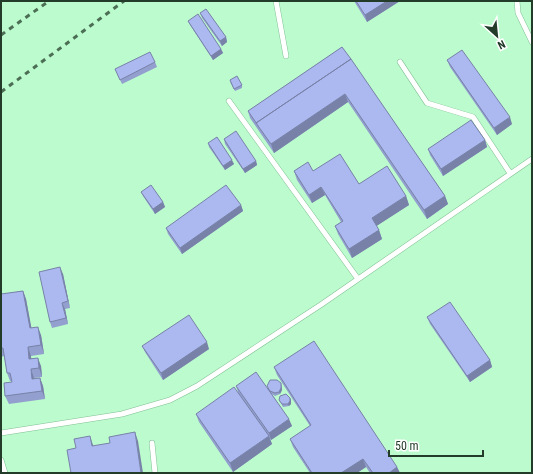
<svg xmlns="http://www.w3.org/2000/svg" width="533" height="474" font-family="'Roboto Condensed',sans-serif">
	<rect width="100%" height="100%" fill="#bbfbcd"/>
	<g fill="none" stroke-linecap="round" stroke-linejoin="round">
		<defs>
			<path id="service" d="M276,1L286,56
				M517,1L518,13L532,42
				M400,62L427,103L473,117L510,173
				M229,101L358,279
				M1,433L122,414L170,400L197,386L322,304L532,159
				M152,443L155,473
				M1,460L5,473"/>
		</defs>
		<use href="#service" stroke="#82c094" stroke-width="6"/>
		<use href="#service" stroke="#fff" stroke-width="5"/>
		<path stroke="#4b6e54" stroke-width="3" stroke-dasharray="5 5" stroke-linecap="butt" d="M1,35L49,1
			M1,92L124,1"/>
	</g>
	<path fill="#939fce" d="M354,1H400L367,22Z
		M200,13L226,37L227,42L222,46L202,18Z
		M188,21L221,49L223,53L213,60L190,25Z
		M342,47L445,196L448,204L427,219L348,102L274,153L250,118L248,111Z
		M447,60L512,124L497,135L450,67Z
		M155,62L157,67L122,84L115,69Z
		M230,82L242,85V88L235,91Z
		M224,139L256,161L257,165L245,173L225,144Z
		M485,140L487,147L443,176L430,155L428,149Z
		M208,143L234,164L225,170L209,147Z
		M294,171H313L359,184L406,196L409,205L376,226L379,230L382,239L352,258L338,234L335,226L341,222L325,195L312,203L297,180Z
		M141,192L163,202L165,207L155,214L143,196Z
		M241,205L243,211L182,254L168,234L166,228Z
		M63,274L70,308L65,309L68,324L52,328L50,322Z
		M23,291L26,299L31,328L41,335L44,354L31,356V359L41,366L42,377L34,378V379L40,378L43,386L45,399L9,404L5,396L12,382V381H10L7,373L4,356L1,357V294Z
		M427,317L490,360L492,367L470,382L430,324Z
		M142,346L209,349L163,380L145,352Z
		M274,367L397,467L400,473H370L366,467L357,473H310L293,447L290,439L310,426L277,375Z
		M281,383L282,390L280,394L275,396L272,394L292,426L271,440L269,437L272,444L233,472L199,422L196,414L238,392L236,386L268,388Z
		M290,398L291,400V404L289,406L283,407L279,400Z"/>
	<path fill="#7882a8" d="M387,1H400L367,22L365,15Z
		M226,37L227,42L222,46L220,41Z
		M221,49L223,53L213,60L211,56Z
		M345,94L348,102L274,153L271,144Z
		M510,117L512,124L497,135L494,128Z
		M485,140L487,147L443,176L441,169Z
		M232,160L234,164L225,170L223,166Z
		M256,161L257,165L245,173L243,169Z
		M321,187L325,195L312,203L309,195Z
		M406,196L409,205L375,227L372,218Z
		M445,196L448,204L427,219L424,210Z
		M163,202L165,207L155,214L153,209Z
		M241,205L243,211L182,254L180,248Z
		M379,230L382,239L352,258L349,249Z
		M60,267L63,274L70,308L68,301Z
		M23,291L26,299L33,336L30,328Z
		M62,303L65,309L68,324L66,318Z
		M38,327L41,335L44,354L41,345Z
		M207,342L209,349L163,380L161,373Z
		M28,347L31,356L32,367L29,359Z
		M38,358L41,366L42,377L39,368Z
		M490,360L492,367L470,382L467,376Z
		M31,369L34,378L35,387L32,379Z
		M40,378L43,386L45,399L42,391Z
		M281,383L282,390L280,394L279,392Z
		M290,398L291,400V404L289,406L288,404Z
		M289,419L292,426L271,440L269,433Z
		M135,432L138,441L143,473H141Z
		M90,436L93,445L95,454L92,446Z
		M269,436L272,444L233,472L230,463Z
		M363,459L366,467L357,473H341Z
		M397,467L400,473H389Z"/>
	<path fill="#abb9f0" stroke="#7882a8" d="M356,1H387L365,15Z
		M206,9L226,37L220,41L200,13Z
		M198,14L221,49L211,56L188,21Z
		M342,47L351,59L256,123L257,124L248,111Z
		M462,50L510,117L494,128L447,60Z
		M150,52L155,62L120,80L115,69Z
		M351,59L445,196L424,210L345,94L271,144L256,123Z
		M237,76L242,85L234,89L230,80Z
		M471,120L485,140L441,169L428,149Z
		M236,131L256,161L243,169L224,139Z
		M217,137L232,160L223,166L208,143Z
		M340,154L359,184L387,166L406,196L372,218L379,230L349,249L335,226L343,221L321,187L309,195L294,171L308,162L313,171Z
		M151,185L163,202L153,209L141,192Z
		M226,185L241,205L180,248L166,228Z
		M60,267L68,301L62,303L66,318L50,322L39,272Z
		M23,291L30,328L38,327L41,345L28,347L29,359L38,358L39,368L31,369L32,379L40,378L42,391L5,396L4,383L12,382L10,373H7L3,348H1V294Z
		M450,302L490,360L467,376L427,317Z
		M189,315L207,342L161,373L142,346Z
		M314,341L397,467L389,473H373L363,459L341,473H312L290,439L311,425L274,367Z
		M256,372L289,419L269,433L236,386Z
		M270,380H277L281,383V388L279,392L275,393L270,391L267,386Z
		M234,387L269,436L230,463L196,414Z
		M286,394L290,398V401L288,404H282L279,400L280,396Z
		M135,432L141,473H71L67,450L76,448L74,439L90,436L92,446L110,443L109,437Z"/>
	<rect width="533" height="474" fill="none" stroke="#233c2a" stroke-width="4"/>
	<g transform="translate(497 36) rotate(153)" stroke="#ffffff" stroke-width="3" paint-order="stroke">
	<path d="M0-3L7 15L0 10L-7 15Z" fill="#233c2a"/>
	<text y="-6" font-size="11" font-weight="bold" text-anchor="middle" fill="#233c2a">N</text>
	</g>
	<path d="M389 450v6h94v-6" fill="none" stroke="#233c2a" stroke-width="2"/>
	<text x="395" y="450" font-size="12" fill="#233c2a" stroke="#ffffff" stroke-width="3" paint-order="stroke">50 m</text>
</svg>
